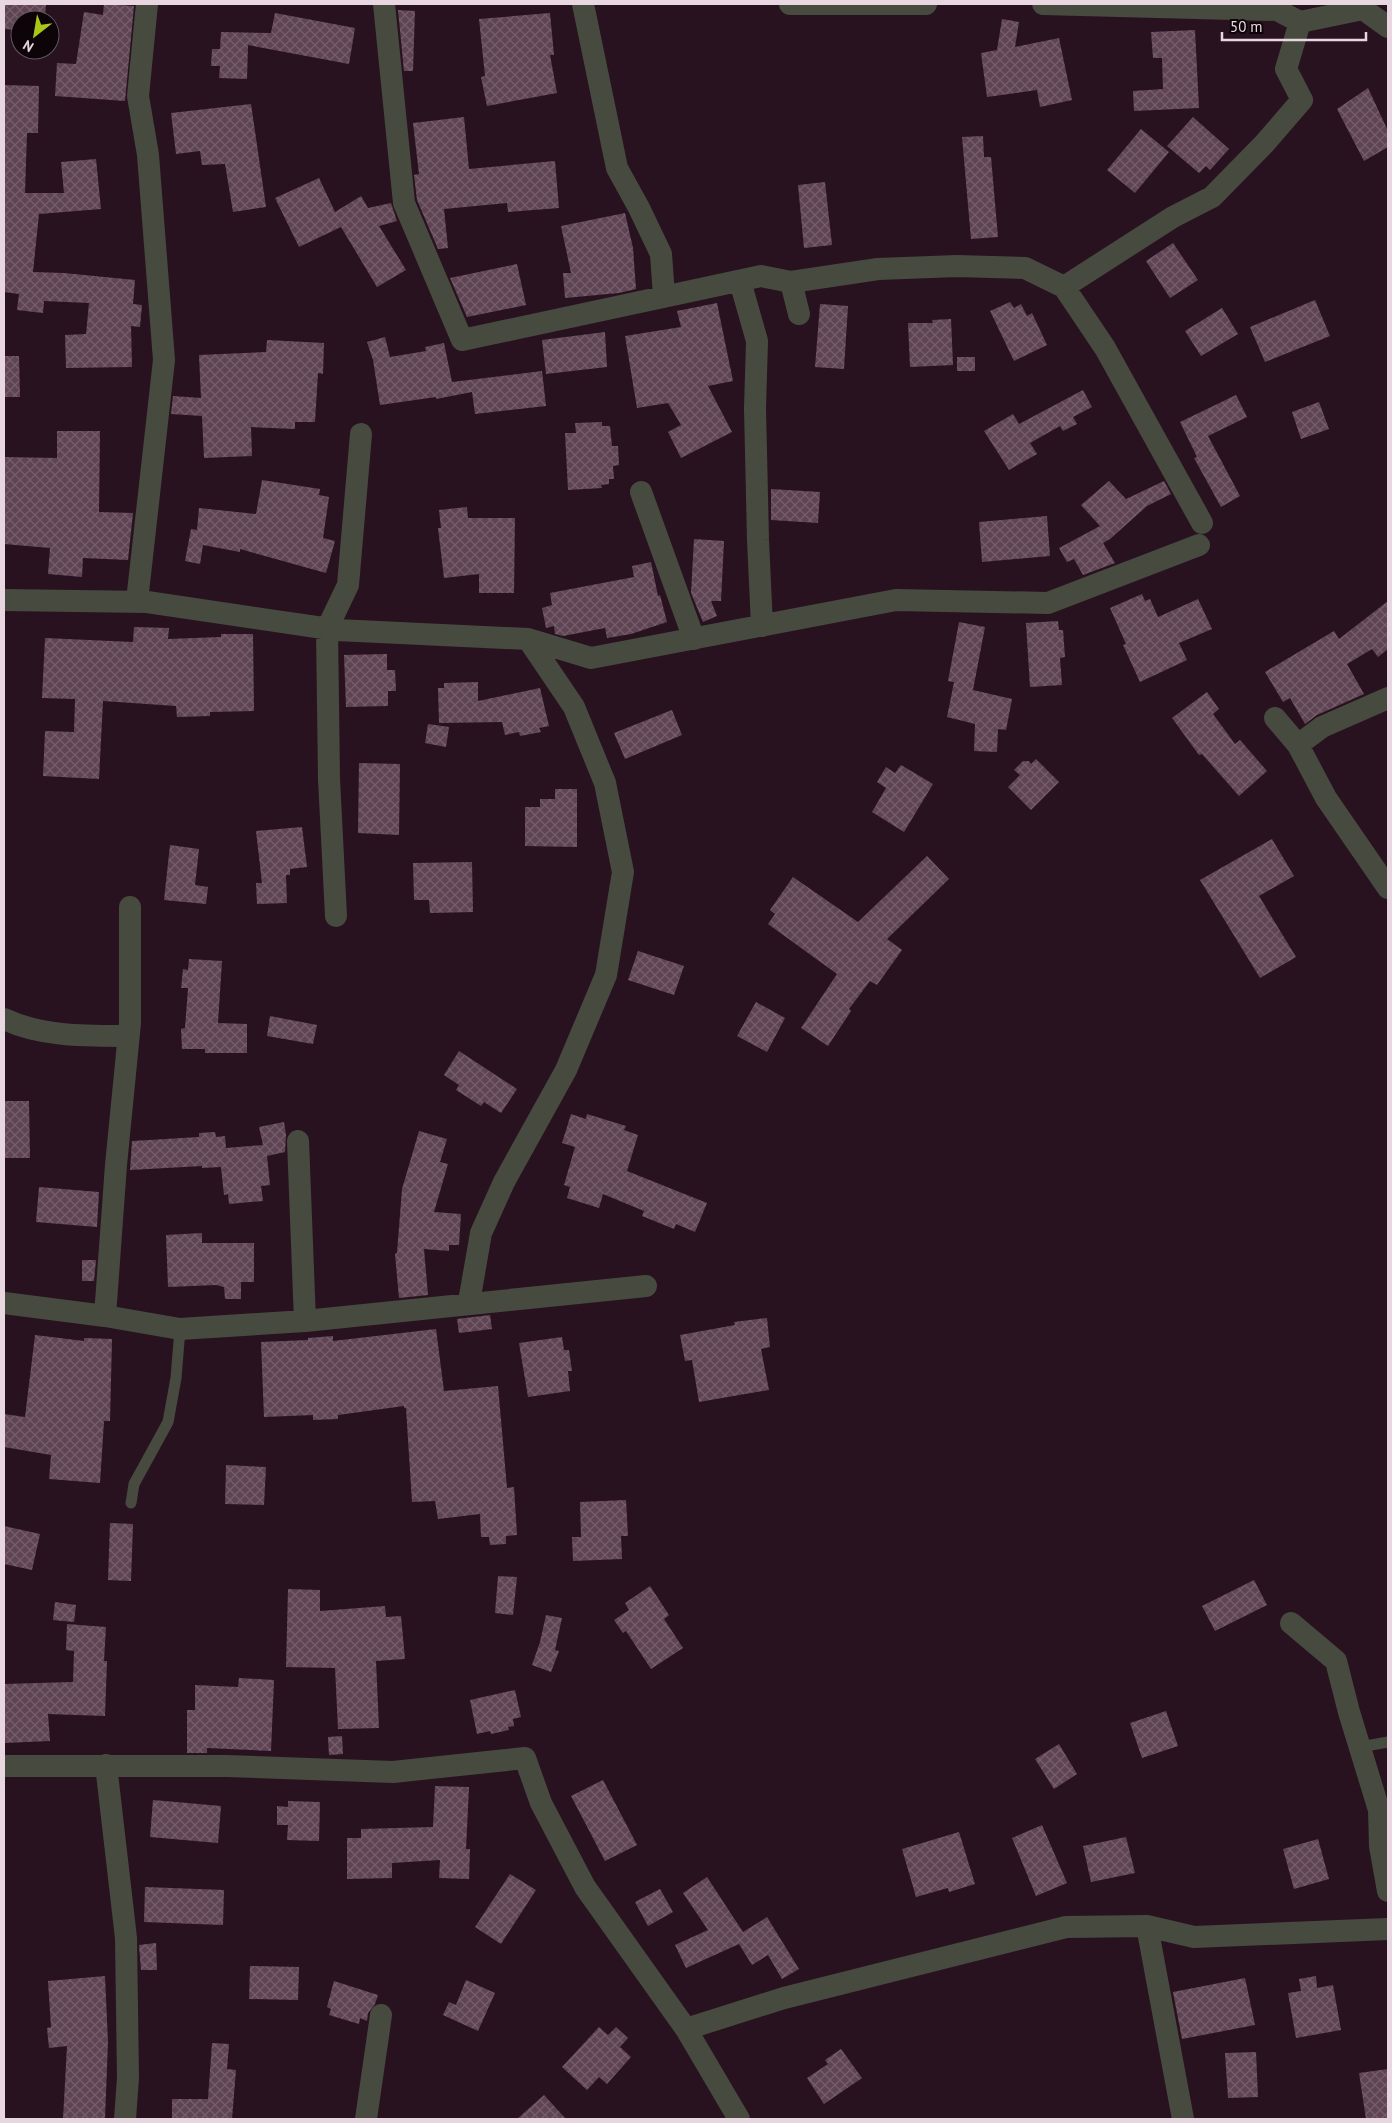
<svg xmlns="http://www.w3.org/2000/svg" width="1392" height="2123" font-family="'PT Sans',sans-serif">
	<defs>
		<pattern id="building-cross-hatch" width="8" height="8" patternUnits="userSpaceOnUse" patternTransform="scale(1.25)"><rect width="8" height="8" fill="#5f4454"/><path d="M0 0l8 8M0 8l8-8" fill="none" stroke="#765e6c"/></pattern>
	</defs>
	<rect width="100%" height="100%" fill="#291220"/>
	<path fill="url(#building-cross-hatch)" d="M4,4H46L45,20H20V30L4,29Z
		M104,4L134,6L125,101L55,96L57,63L76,64L84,12L103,15Z
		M398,10L415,11L413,71H404Z
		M275,13L355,28L349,64L248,45L247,79L219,78L220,66H211L212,49H220L221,32L271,33Z
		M550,13L554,55H550L557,93L487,106L481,77L485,76L479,19Z
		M1002,19L1019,22L1015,47L1059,38L1072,100L1040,107L1037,90L987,97L981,53L997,50Z
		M1195,30L1199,108L1134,111L1133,91L1163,89L1162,58H1153L1151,32Z
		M4,85L39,86L38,133H27L25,193H64L61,162L96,159L101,209L39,214L33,272L64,273L135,280L133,304L142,305L140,327L131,326L132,367L66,368L65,335L86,334L89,303L44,301L43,313L17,310L19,294L4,292Z
		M1368,88L1388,131V147L1364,161L1337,109Z
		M251,104L266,207L233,212L225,164L202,165L200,151L176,154L171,113Z
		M464,117L469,169L555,161L559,208L508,212L507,203L444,209L448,248L438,249L417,200L414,175L419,174L413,123Z
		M1193,117L1229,149L1210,170L1206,166L1199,173L1167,146Z
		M1141,129L1169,152L1135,193L1107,170Z
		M983,136L984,157H991L998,237L971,239L962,137Z
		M319,178L335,212L361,196L368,208L391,203L397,221L379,226L406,270L377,287L341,227L299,247L275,198Z
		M825,182L832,245L804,248L798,185Z
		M625,213L633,248L636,289L619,293L565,298L563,273H571L561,226Z
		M1173,243L1198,280L1170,298L1146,261Z
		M517,264L526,305L467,317L450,278Z
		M1315,300L1330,336L1265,362L1250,327Z
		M1010,302L1014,308L1021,304L1027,316L1032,313L1047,345L1014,361L990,311Z
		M717,303L733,381L708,386L732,432L681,458L668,432L681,425L668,403L637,408L625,336L681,327L677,311Z
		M820,304L848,306L844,369L815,367Z
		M1222,308L1238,334L1201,356L1185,331Z
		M951,319L953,365L910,367L908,323H933L932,320Z
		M605,332L607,367L546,374L542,340Z
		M385,337L390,357L426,351L425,347L444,343L452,382L542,371L546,406L475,414L472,392L436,399V397L380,405L373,360L367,342Z
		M267,340L324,343L323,374L318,373L315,422H295V429L251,427L252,456L204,458L202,416L171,414L173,396L201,398L199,355L266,352Z
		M4,356H19L20,397H4Z
		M957,357H975V371H957Z
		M1083,390L1092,407L1073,417L1077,424L1063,431L1060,426L1030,443L1037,454L1009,470L984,431L1013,414L1019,424Z
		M1236,395L1247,417L1208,436L1240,496L1221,507L1194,458L1197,457L1180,422Z
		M1319,402L1329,429L1301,439L1292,412Z
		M602,422V426H610L612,446H618L619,465L613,466L614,479H609V484L601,485L602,488L568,490L565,433H576L575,423Z
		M57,431H100L99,512L133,513L128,560L83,558L82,577L48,574L50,548L4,544V457L57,458Z
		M262,480L320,489L319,495L329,497L323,538L335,541L326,573L240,549V552L203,545L200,564L185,561L191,529L197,530L199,508L256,514Z
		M1109,481L1126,499L1164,481L1171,494L1147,506L1110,539L1103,543L1115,563L1083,575L1074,559L1067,562L1059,548L1100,526L1081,505Z
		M771,489L820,492L818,523L771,520Z
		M467,507L468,518H515L514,593H479V574L444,578L438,528H441L439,510Z
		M1047,516L1050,556L982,562L979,522Z
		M694,539L724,541L721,601H711L717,616L703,622L691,593Z
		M651,562L658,596L660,595L667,622L631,634L607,638L605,628L563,636L555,634L554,626L546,628L542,608L552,605L550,593L634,577L632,566Z
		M1142,594L1145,601L1150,599L1158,617L1198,599L1212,629L1179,643L1187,660L1140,682L1123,645L1126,644L1110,608Z
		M1388,601V649L1378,657L1372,649L1347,664L1364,694L1317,715L1305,724L1290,698L1283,702L1265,672L1334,631L1339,639Z
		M1058,621L1059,630H1063L1065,657L1060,658L1062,685L1030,687L1026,623Z
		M959,622L985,627L973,690L1012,699L1006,730L998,729L997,752L974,751L975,724L947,717L954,682L948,681Z
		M134,627L169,628L168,639L221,637V634H253L254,711L210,712V716L177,717L176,706L103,701L99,779L43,776L45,731L74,732L75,699L42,698L45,638L133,642Z
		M387,654V670H395L396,691H388V706L346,707L344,655Z
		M478,682V701L540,688L549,726L539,728L541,732L520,736L519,732L505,735L502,722L439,723L438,688H444V683Z
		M1207,692L1219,709L1213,714L1235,744L1240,740L1267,771L1239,796L1202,754L1199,755L1172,718Z
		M672,710L682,735L625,759L614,733Z
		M428,724L449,727L446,747L425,743Z
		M1036,759L1059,782L1031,810L1008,787L1020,775L1014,770L1023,761H1029L1031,764Z
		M359,763L400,764L399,835L358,833Z
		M901,765L933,784L904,832L872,812L886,788L877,782L886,767L895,773Z
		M555,789H577V847L525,846V807H540V799H555Z
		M302,827L307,867L290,869V875H286L287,903L257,904L256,883H262L256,831Z
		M1272,839L1294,876L1259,896L1296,957L1260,978L1200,880Z
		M170,845L199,849L195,885L208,887L206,904L164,900Z
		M927,856L949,879L887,939L902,950L877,985L870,981L849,1009L851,1011L828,1046L801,1028L837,974L768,924L775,914L770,910L793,877L858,922Z
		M472,862L473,912L430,913L429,900H414L413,863Z
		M638,951L684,966L674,995L628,980Z
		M189,959L222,961L218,1023L247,1024V1053H205V1049H182L181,1029L185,1028L188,988H181L183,969L188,970Z
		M756,1002L785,1018L767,1052L737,1036Z
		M270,1016L317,1025L313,1044L267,1036Z
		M459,1051L517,1089L501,1113L484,1102L481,1106L456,1090L459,1085L444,1075Z
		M4,1101H29L30,1158H4Z
		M571,1114L586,1119L587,1114L626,1126L624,1130L638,1135L627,1171L707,1203L695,1232L676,1224L674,1229L642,1216L644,1211L603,1194L599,1208L567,1198L570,1187L564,1185L575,1147L562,1143Z
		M284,1122L286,1135L285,1152L267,1156L270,1185L261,1186L263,1201L229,1204L228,1194L224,1195L221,1167L202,1168V1166L130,1170L132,1141L199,1137V1133L215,1132L216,1137L225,1136L226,1148L263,1145L259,1127Z
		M419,1131L447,1139L440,1162L448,1164L434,1212L461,1214L459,1245H449V1251L424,1249L428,1295L399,1298L395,1254L397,1253L402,1189Z
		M39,1187L99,1192L97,1227L36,1222Z
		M202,1233V1243H254V1282H241V1299H225L224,1287L216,1285L168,1287L166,1235Z
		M82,1260H96L94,1281H82Z
		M490,1315L492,1329L459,1333L457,1319Z
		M767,1318L770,1347L761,1349L769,1390L699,1402L692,1360L685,1361L680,1335L735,1325L734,1322Z
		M436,1329L444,1391L498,1386L507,1488L514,1487L517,1535L506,1536V1544L490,1545L489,1537H481L480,1514L438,1519L435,1501L412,1502L406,1408H404V1406L338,1415V1419L313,1420V1415L264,1417L261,1342L308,1340V1338L333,1336V1341Z
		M35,1335L84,1341V1338L112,1339L110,1421H104L100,1483L49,1479L51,1455L4,1447V1414L25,1417Z
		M562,1337L564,1350H569L572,1371H568L570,1391L528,1397L519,1343Z
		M226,1465L266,1467L264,1505L225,1504Z
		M626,1500L628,1536H621L622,1559L573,1561L572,1537H581L580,1502Z
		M110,1523L133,1524L131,1581L108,1580Z
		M4,1526L40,1534L32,1570L4,1564Z
		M498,1576L517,1577L513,1615L495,1613Z
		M1254,1580L1267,1605L1215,1631L1202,1606Z
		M650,1586L669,1615L664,1619L683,1648L651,1669L626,1631L623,1633L614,1620L629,1610L625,1603Z
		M288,1589L320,1590V1611L385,1606L386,1617L401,1616L405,1659L376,1661L379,1728L338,1729L335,1668L286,1667Z
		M55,1602L76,1605L74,1622L53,1620Z
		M546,1615L562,1618L555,1650L559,1651L551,1672L532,1665L540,1642Z
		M67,1624L106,1627L104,1661H107L105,1716L48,1714L50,1741L4,1743V1684L73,1682L74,1651L66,1650Z
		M239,1678L274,1680L271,1751L207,1748V1753H187V1710H195V1685L238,1687Z
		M515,1690L521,1717L513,1719L514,1726L508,1727L509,1730L491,1734L490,1731L477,1734L470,1700Z
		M1166,1711L1178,1746L1142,1758L1130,1723Z
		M342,1736L343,1754L329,1755L328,1737Z
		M1059,1744L1077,1774L1054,1789L1035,1759Z
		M603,1780L637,1845L605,1861L571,1796Z
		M435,1786L469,1787L466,1849H470L469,1879L439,1878L440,1860L392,1863V1878L347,1879V1838H361V1829L433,1827Z
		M153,1800L221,1806L218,1843L150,1837Z
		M288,1801L320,1802L319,1841L287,1840L288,1825H277V1806L288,1807Z
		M1042,1825L1067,1883L1036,1896L1012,1838Z
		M959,1832L975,1884L949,1892L948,1888L916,1897L902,1849Z
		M1126,1837L1135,1873L1091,1882L1083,1846Z
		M1318,1839L1329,1879L1294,1889L1283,1849Z
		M510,1874L536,1890L501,1944L475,1927Z
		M707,1877L743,1932L767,1917L799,1969L782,1979L768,1955L752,1965L739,1944L686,1968L675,1945L708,1930L683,1893Z
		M145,1887L224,1890L223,1925L144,1922Z
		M660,1889L673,1912L648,1926L635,1902Z
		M156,1943L157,1970H141L139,1945Z
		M250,1966L299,1967L298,2000L249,1999Z
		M105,1976L108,2042L105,2119H63L67,2046L49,2048L47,2028L51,2027L48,1981Z
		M1316,1976L1317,1988L1333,1985L1341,2030L1296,2038L1288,1993L1301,1991L1299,1979Z
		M1245,1978L1255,2025L1182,2039L1173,1992Z
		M466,1980L495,1993L478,2031L443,2015L449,2002L456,2005Z
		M334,1981L378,1995L375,2004L368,2013L367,2021L360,2018L359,2024L329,2015L331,2009L327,2007Z
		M599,2027L608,2035L616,2027L628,2038L620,2047L631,2057L607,2084L599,2077L587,2090L562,2067Z
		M212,2043L229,2044L227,2069L236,2070L232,2119H172V2099H208Z
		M841,2049L862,2078L824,2104L807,2078L828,2064L825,2060Z
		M1256,2052L1258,2097L1228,2098L1225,2053Z
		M1388,2069V2119H1366L1359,2073Z
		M544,2095L566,2119H517Z"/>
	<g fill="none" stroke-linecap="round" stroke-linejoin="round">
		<path stroke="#474b3f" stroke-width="11" d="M131,1503L134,1484L168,1422L176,1378L180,1329
			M1360,1747L1388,1742"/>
		<path stroke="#474b3f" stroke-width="22" d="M384,4L404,203L462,340L761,276L791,282
			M583,4L617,168L639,208L661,254L664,296
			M790,4H926
			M1043,4L1277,10L1300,22L1286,69L1302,100L1264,144L1212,197L1173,217L1064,287L1105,348L1202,523
			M1363,9L1388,27
			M1300,22L1363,9L1366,4
			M740,281L757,341L755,408L758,540L762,626
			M799,314L791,282L878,269L957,266L1025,268L1064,287
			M641,492L694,639
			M4,600L147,602L337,630L528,639L591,658L896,600L1048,603L1199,545
			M137,601L164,360L148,155L138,96L147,4
			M1275,718L1298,745L1326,798L1388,888
			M1298,745L1322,727L1388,698
			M336,916L329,779L327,629L348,585L361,434
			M4,1019C42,1037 87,1036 128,1036
			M298,1141L305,1321
			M469,1302L481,1233L504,1182L566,1070L606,975L623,872L605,783L574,707L528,639
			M4,1303L105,1316L180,1329L305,1321L646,1286
			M105,1316L116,1165L130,1023V907
			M1291,1623L1336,1661L1349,1712L1379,1810L1380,1846L1388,1891
			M106,1765L126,1938L128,2078L125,2119
			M4,1766H227L393,1772L525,1758L541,1803L585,1887L686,2029L739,2119
			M1147,1926L1183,2119
			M686,2029L784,1998L1066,1927L1147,1926L1194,1937L1388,1929
			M366,2119L381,2015"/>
	</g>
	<rect width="1392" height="2123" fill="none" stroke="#e8d7e0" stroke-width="10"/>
	<g transform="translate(35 35) rotate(211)"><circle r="24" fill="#0c0408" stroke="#64585e"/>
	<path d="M0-4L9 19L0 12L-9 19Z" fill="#aac718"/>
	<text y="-8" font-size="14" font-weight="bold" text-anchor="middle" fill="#e8d7e0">N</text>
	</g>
	<path d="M1222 32v8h144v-8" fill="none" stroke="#e8d7e0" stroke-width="2.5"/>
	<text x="1230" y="32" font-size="15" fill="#e8d7e0" stroke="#0c0408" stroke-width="4" paint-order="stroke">50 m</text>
</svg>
